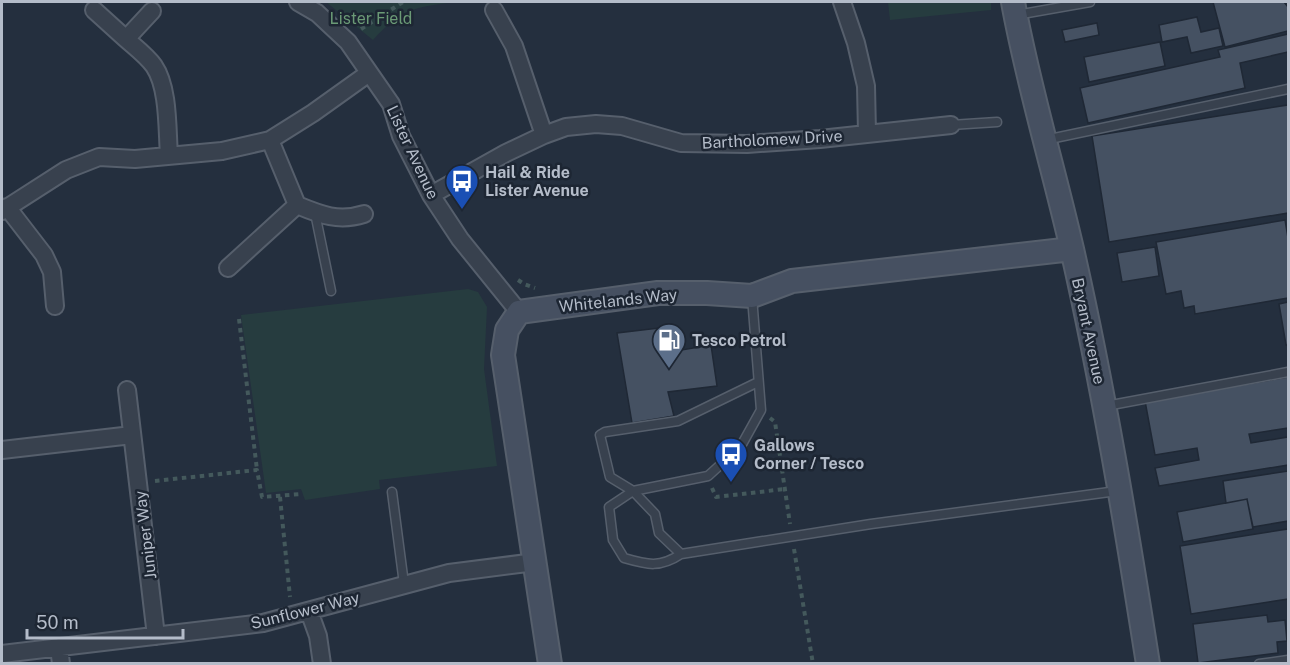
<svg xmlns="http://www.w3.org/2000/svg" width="1290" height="665" font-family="'Public Sans',sans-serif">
	<rect width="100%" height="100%" fill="#242f3e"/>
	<path fill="#263c3f" d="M326,2H455C415,7 401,9 373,40Z
		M888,2H991V10L890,20Z
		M468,289L478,292L487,307L484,369L497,466L379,480L380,489L305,500L301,489L266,493L241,315Z"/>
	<path fill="#455162" stroke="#1f2835" stroke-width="1.5" d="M1213,2H1284L1288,7V31L1225,47Z
		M1197,17L1201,32L1219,28L1223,46L1191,53L1187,37L1162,42L1159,25Z
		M1097,23L1099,35L1065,42L1062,30Z
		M1288,34V52L1240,63L1245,88L1088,123L1080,88L1220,57L1218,50Z
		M1160,42L1165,66L1089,82L1084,57Z
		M1288,105V213L1109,242L1092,136Z
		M1285,220L1288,238V298L1195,314L1194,306L1184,308L1181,291L1166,294L1156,242Z
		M1155,247L1159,276L1122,282L1117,253Z
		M1288,302V345H1286L1279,304Z
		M659,328L664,353L711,345L717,386L668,392L674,416L632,423L617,333Z
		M1288,377V428L1249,434L1251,443L1288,437V465L1159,486L1155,468L1199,460L1197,448L1155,455L1145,401Z
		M1288,471V521L1253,527L1247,499L1226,503L1223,481Z
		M1247,499L1253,529L1183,542L1177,512Z
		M1288,529V599L1191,614L1180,546Z
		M1267,615L1268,622L1285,620L1287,641L1277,642L1278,653L1198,663L1193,624Z"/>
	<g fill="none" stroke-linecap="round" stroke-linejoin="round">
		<defs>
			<path id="lane" d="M1016,15L1090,2
				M951,125L997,122
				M1045,140L1288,89
				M315,213L331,291
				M752,297L761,410L741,446L708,476L633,491L609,507L613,540L624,558C648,565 660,568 681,554L871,524L1117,491
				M1106,406L1288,372
				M392,492L404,584
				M681,554L659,533L655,514L633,491L610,477L600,435L605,432L678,421L758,382
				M1259,664L1288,660"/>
			<path id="street" d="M298,2L317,13L348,42L391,104L401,136L431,195L460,239L519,312
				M842,2L856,43L866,86L867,133
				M94,10L126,39
				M494,10L514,46L544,135
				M152,11L126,39C135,47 147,56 154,66C169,88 167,130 169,155
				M270,140L297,205
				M431,195L506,153L544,135L566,127L596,124L622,126L681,143L747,144L820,139L951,125
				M7,207L44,255L52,272L55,306
				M2,211L66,170L99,157L135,159L222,151L270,140L313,113L369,73
				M228,268L297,205C321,215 339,222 364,214
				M127,390L156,636
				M2,450L132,435
				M309,611L318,636L322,664
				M59,647L61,664
				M2,654L263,623L449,573L535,562"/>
			<path id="secondary" d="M1013,2C1028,85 1053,166 1072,249C1103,386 1126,524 1148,664
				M550,664L503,355L507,330L519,312L658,293H707L752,296L792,281L1072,249"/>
		</defs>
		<use href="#lane" stroke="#565f6c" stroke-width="11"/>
		<use href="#street" stroke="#565f6c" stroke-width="20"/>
		<use href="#secondary" stroke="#565f6c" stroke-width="26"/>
		<path stroke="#44595c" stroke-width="4" stroke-dasharray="4.5 4.5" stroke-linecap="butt" d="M361,29L403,2
			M518,280L524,284L535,288
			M239,319L257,470
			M770,418L775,422L790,524
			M155,481L257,470L262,497L302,494
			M712,488L716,497L785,489
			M280,497L290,597
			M794,549L813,664"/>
		<use href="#lane" stroke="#38414e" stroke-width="8"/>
		<use href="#street" stroke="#38414e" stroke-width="16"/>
		<use href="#secondary" stroke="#465061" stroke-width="22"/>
	</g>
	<defs>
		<symbol id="bus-pin" viewBox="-11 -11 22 30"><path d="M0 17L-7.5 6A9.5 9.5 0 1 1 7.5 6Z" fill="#1a4fb4" stroke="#1d2633"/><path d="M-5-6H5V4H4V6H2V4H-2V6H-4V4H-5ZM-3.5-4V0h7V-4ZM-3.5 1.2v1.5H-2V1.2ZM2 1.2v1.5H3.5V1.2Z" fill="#fff"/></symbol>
		<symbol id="fuel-pin" viewBox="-11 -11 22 30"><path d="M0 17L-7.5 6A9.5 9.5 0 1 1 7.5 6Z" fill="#5c6f8a" stroke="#1d2633"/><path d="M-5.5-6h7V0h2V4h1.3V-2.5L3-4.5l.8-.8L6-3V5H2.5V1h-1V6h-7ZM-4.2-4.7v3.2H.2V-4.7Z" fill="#fff"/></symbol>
	</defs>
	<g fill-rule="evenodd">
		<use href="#bus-pin" x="443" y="162" width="38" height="52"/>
		<use href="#fuel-pin" x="650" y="321" width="38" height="52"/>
		<use href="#bus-pin" x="712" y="435" width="38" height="52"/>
	</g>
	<g text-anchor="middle" stroke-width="5" stroke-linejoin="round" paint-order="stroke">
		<g font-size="16" fill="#6b9a76" stroke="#1d2633">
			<text x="371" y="24">Lister Field</text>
		</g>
		<g font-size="16" fill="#b4bcc9" stroke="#1d2633">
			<text transform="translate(772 139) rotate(-3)" y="6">Bartholomew Drive</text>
			<text transform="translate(413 152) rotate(65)" y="6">Lister Avenue</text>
			<text transform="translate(618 300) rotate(-6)" y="6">Whitelands Way</text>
			<text transform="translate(1089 331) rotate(78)" y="6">Bryant Avenue</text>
			<text transform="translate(145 535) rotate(-97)" y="6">Juniper Way</text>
			<text transform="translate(305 610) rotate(-14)" y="6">Sunflower Way</text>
		</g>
		<g font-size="16" font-weight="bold" fill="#b4bcc9" stroke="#1d2633" text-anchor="start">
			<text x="485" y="178">Hail &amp; Ride<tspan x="485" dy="18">Lister Avenue</tspan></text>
			<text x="692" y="346">Tesco Petrol</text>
			<text x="754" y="451">Gallows<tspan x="754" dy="18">Corner / Tesco</tspan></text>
		</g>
	</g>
	<rect width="1290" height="665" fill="none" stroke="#b4bcc9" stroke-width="6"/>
	<path d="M27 629v9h156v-9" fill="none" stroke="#b4bcc9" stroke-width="3"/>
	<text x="36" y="629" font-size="18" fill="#b4bcc9" stroke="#1d2633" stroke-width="4.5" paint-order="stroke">50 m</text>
</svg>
